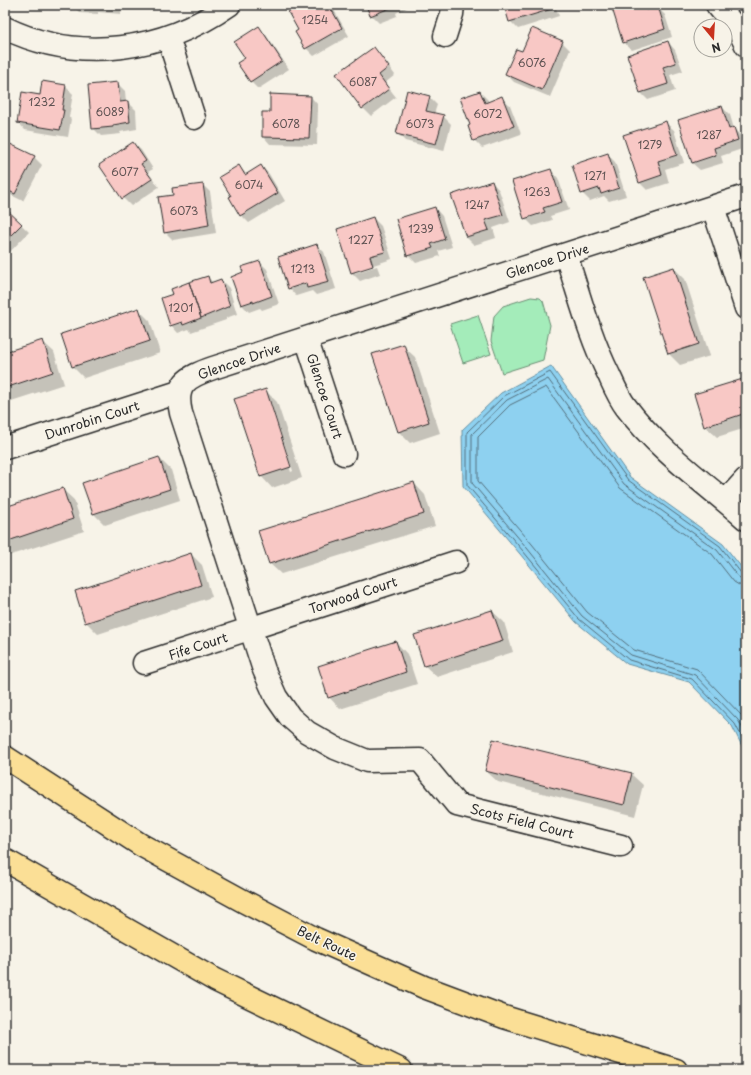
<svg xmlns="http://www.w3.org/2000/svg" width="751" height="1075" font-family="'Playpen Sans',sans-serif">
	<rect width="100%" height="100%" fill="#f7f3e8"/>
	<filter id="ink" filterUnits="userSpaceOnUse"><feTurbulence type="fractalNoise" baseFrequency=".025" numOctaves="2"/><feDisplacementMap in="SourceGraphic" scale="8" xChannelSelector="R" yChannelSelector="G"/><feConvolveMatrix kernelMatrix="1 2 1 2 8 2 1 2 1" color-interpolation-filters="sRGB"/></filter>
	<g filter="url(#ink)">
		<path fill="#a4ecba" stroke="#688c72" d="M531,297L540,298L543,301L550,325L543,360L502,373L491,341L494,316L503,306Z
			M478,315L491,354L463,363L450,324Z"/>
		<path fill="#8ed1f0" stroke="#668fa1" d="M551,366L630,477L723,544L746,573V754L732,726L689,682L627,664L576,622L520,554L463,486L462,430L501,393Z"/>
		<path fill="#0003" fill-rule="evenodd" d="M72,5H122L121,14L98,12V14L80,13Z
			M303,5H308L311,8L317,5H331L349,36L314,56L306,48L299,31Z
			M367,5H413L396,13L397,16L379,23L371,15Z
			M505,5H555L559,16L518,29L510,21Z
			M612,5H649L651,10L657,7L665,15L672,37L632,50L624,43Z
			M258,27L266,35L289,69L258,89L251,82L239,64L246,58Z
			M562,42L570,50L550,97L514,82L506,74L523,53Z
			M668,42L675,50L683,71L670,75L675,91L648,100L640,92Z
			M374,48L381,56L395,75L385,83L396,97L371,116L363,108L338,74Z
			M117,83L125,91L126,102H128L136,110L137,129L120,132L121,134L101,136L93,128Z
			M65,86L73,94L69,117L71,119L68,137L25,130L18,122L41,96Z
			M480,92L488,100L489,103L502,98L510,105L521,134L482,148L474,140L471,125Z
			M311,97L318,105L317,145L270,144L263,136L270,113Z
			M429,97L437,105L434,114L443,116L451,124L444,151L405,141L397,133Z
			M722,107L730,115L734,129L741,136L745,148L721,156L723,163L700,170L692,163Z
			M666,123L674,130L684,163L665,169L669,183L647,190L639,182Z
			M133,143L141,150L153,169L148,172L159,187L131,206L123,198Z
			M5,150L34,157L42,165L23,201L5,192Z
			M607,154L615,162L626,196L609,201L604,196L590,201L582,193Z
			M239,166L247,175L261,166L269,174L285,201L249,223L241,215Z
			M551,170L558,178L569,210L550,216L552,220L533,226L525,218Z
			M492,182L499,190L510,222L493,228L496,238L474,245L466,237Z
			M203,185L210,192L216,233L173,240L165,232Z
			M435,208L442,216L452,247L438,251L440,256L416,263L408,255Z
			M5,209L29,232L5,257Z
			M373,218L381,226L392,259L355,271V273L377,266L380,274L360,281L352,273L338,229Z
			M317,245L324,252L336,289L316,295L312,291L296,296L289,288Z
			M260,262L267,269L279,304L262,310L260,308L249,312L241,304L244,273Z
			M674,268L685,279L710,356L680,365L669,354L644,277Z
			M208,277L213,283L221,280L229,288L237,314L226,318V320L191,332L189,329L178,333L171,325L174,294Z
			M139,310L150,321L160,353L84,378L73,367Z
			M42,341L54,352L64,384L5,403V353Z
			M403,346L415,357L440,433L410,443L398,431Z
			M746,379V428L717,437L705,426Z
			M265,390L277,402L302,478L272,488L261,476ZM269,403H271L293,471L291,472Z
			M159,458L171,470L180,500L105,525L93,513Z
			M414,483L425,495L435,526L281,574L269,563Z
			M62,489L74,500L84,531L8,556L5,553V508Z
			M191,554L202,565L212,597L98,634L86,622Z
			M492,611L504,622L513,652L437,677L425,666L416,636Z
			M396,642L407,654L417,684L340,709L329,697Z
			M486,771L631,774L643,785L635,816L498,782Z"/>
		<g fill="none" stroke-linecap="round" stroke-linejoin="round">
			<path stroke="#536d7a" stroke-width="1" d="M746,575L741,573L720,546L628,480L550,372L504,396L467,432V485L523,551L579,619L629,660L692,679L735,724L746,745
				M746,580L738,577L717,550L624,484L548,379L507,400L472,434V483L527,548L582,616L631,655L695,675L738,720L746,734
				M746,586L739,585L734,582L712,554L620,488L546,387L510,405L478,437V481L532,544L587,612L634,650L697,669L742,716L746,721"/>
		</g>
		<path fill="#f8c8c5" stroke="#2b2b2b" d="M301,5H308L310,8L315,5H329L342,28L305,49L295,32L298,30L288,12Z
			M366,5H390L389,6L390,8L370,16Z
			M504,5H551L552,9L509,22Z
			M611,5H645L647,10L658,6L665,29L623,43Z
			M259,26L282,61L250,82L237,63L245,58L234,42Z
			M532,28L563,41L542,90L505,74L516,49L522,51Z
			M668,41L676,63L663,67L668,84L640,93L627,55Z
			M374,47L389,67L379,75L389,89L362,109L336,74Z
			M42,81L66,85L62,110H64L60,130L17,123L22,92L40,95Z
			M118,82L120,102L128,101L130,122L113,125V127L92,129L88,85Z
			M407,90L430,96L426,111L444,115L436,144L396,134Z
			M480,91L485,103L502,96L514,126L473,141L468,126L470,125L460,98Z
			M270,94L311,96L309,138L262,137V112H270Z
			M722,106L729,129L734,127L738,140L714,148L716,155L692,163L678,120Z
			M666,121L677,155L658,161L662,175L639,183L623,135Z
			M133,142L146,161L141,164L152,179L122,199L99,165Z
			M8,143L35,156L15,194L5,189V148Z
			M608,153L619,188L601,194L599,188L581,194L572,165Z
			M239,165L245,175L261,165L278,193L240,216L229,197L231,196L219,177Z
			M551,169L562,202L543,208L545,212L524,219L512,181Z
			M492,181L503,215L485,220L489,230L466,237L451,195Z
			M203,184L209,225L164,233L158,197L173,195L172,188Z
			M435,207L445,239L431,244L433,248L407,256L396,219Z
			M5,208L22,224L5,241Z
			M373,217L385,252L370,256L373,266L351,273L337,229Z
			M317,244L329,282L307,288L306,283L288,289L278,257Z
			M260,261L272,296L253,303V301L241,305L231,277L243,272L241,267Z
			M674,267L699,344L668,354L643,277Z
			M208,276L210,283L221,279L230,306L201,318L189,282Z
			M189,282L201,318L183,325L182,322L170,326L161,298L173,294L171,289Z
			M139,308L150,341L72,367L61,334Z
			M43,340L53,372L5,388V352Z
			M404,344L429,422L398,432L372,354Z
			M746,378V413L704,427L694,394Z
			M266,389L291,467L260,477L234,399Z
			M159,457L170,489L93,514L82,483Z
			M414,482L424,514L269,564L258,531Z
			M63,488L73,519L5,542V507Z
			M191,553L201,585L85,623L75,591Z
			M492,610L503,641L424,666L414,635Z
			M396,641L406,672L328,698L318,666Z
			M493,739L632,773L624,805L485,771Z"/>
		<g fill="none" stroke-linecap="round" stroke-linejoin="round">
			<defs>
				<path id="minor" d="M717,5L739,31L746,45
					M5,28C79,64 163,51 229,5
					M445,36L452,14L453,5
					M168,37L194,118
					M713,207L746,308
					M566,255C579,295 590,337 609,375C614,386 619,398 626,407C659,451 705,483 746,519
					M306,338L344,454
					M5,448L179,392
					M726,501L746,479
					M144,663L456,562
					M621,846L457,805L420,760L367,761L335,748L307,732L290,717L276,697L264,670L181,413C174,384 187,377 213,368L746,196"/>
				<path id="motorway" d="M5,757L141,845L245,902L316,939L424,987L504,1017L676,1070
					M5,860L215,980L401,1070"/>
			</defs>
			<use href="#minor" stroke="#2b2b2b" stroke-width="25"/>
			<use href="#motorway" stroke="#2b2b2b" stroke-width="25"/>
			<use href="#minor" stroke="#f7f3e8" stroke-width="22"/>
			<use href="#motorway" stroke="#fbdf96" stroke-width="22"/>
		</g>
	</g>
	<g text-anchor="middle" stroke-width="3" stroke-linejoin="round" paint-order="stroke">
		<g font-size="11" fill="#5e5252">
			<text x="315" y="24">1254</text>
			<text x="532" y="67">6076</text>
			<text x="363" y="86">6087</text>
			<text x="42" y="106">1232</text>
			<text x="110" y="116">6089</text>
			<text x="488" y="118">6072</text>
			<text x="286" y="128">6078</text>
			<text x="420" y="128">6073</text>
			<text x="709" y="139">1287</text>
			<text x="650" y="149">1279</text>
			<text x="125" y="176">6077</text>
			<text x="595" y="180">1271</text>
			<text x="249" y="189">6074</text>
			<text x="537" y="196">1263</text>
			<text x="477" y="209">1247</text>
			<text x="184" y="215">6073</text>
			<text x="421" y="233">1239</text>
			<text x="361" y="244">1227</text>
			<text x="303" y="273">1213</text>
			<text x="181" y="312">1201</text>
		</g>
		<g font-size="13" fill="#2b2b2b" stroke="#f7f3e8">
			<text transform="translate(547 261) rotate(-18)" y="5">Glencoe Drive</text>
			<text transform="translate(239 361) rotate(-19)" y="5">Glencoe Drive</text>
			<text transform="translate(325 396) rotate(72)" y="5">Glencoe Court</text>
			<text transform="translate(92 420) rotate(-18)" y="5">Dunrobin Court</text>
			<text transform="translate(353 595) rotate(-18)" y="5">Torwood Court</text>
			<text transform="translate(198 646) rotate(-18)" y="5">Fife Court</text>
			<text transform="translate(522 821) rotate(14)" y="5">Scots Field Court</text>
			<text transform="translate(327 943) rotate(25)" y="5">Belt Route</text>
		</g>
	</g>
	<rect width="751" height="1075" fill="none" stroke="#f7f3e8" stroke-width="20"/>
	<rect x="10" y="10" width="731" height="1055" fill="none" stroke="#2b2b2b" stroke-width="1.5" filter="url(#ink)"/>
	<g transform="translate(713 38) rotate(162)"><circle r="19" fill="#f7f3e8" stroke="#a5a39c"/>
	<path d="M0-3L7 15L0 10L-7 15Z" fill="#c8321e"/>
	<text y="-6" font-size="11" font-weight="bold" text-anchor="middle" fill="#2b2b2b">N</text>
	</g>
</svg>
